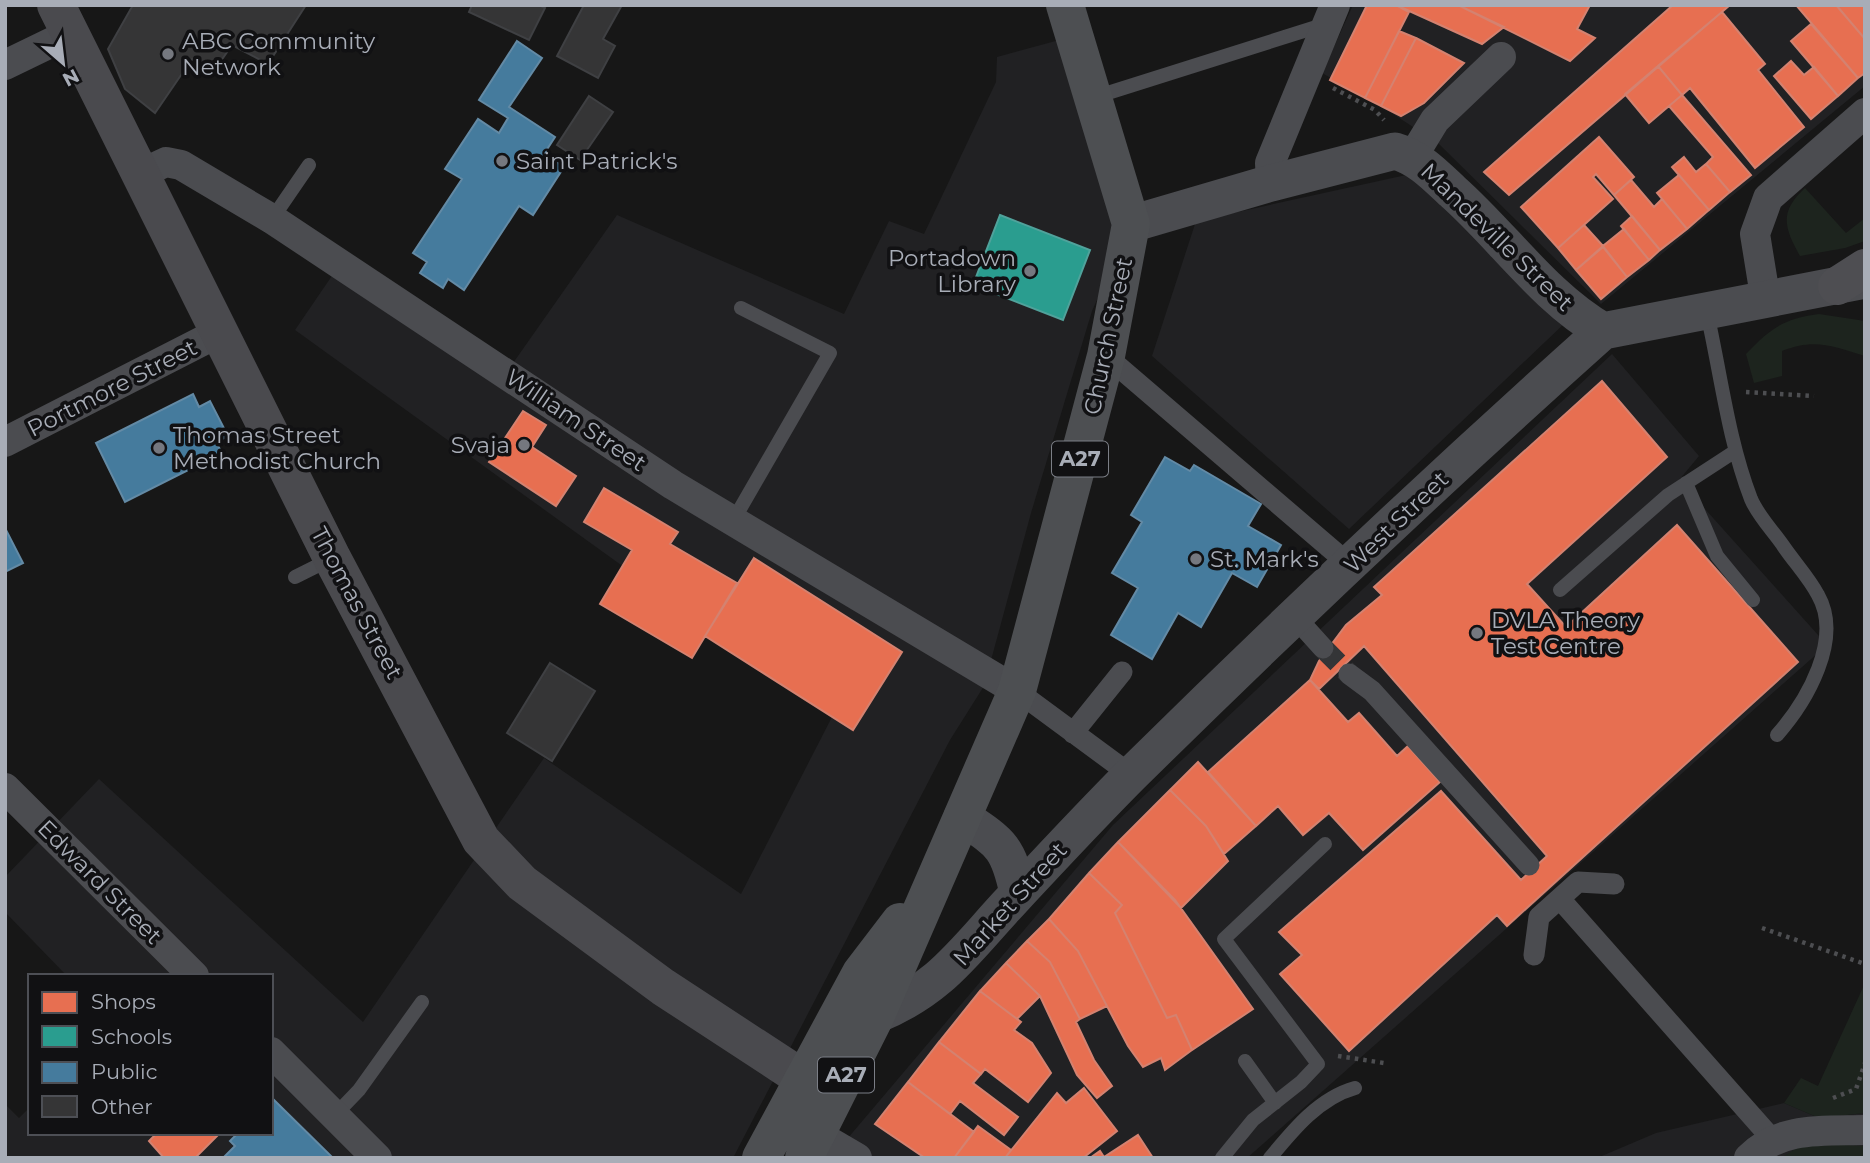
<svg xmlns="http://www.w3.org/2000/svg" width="1870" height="1163" font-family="Montserrat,sans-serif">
	<rect width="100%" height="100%" fill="#171717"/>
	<path fill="#212123" d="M1353,5H1865V86L1601,304L1439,144L1381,106L1322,73Z
		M1074,36L1131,224L1092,311L1031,513L984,686L950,740L733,1158H5V1104L19,1118L30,1107V1133H271V976H67L5,912V877L99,779L363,1022L544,758L741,894L832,717L295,330L340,264L506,373L617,215L844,314L889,221L924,234L996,82L997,57Z
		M1420,172L1567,321L1349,529L1152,356L1196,221Z
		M1612,354L1699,456L1679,480L1827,645L1247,1158H831L1113,825Z
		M1784,1103L1819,1118L1865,1113V1158H1597L1656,1133Z"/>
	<path fill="#1d241e" d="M1805,188L1846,233L1865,218V241L1845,248L1800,256C1784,227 1779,212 1805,188Z
		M1819,314L1865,321V356C1832,346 1815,338 1782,351V376L1754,383L1746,354C1771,328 1783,319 1819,314Z
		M1865,983V1113L1819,1118L1784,1103L1801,1078L1818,1086Z
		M1805,1143L1865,1146L1864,1158H1781Z"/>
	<path fill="#e76f51" stroke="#d48270" stroke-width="2" d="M1367,5H1396L1409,12L1365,98L1330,80Z
		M1396,5H1458L1504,27L1482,44Z
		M1458,5H1590L1577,29L1595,38L1570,61Z
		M1673,5H1730L1509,195L1484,172Z
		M1796,5H1836L1865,39V73L1858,78Z
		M1865,5V39L1837,6Z
		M1722,12L1765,64L1758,70L1804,127L1755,168L1690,88L1682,95L1658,66Z
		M1811,24L1858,78L1838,96L1791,41Z
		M1399,31L1416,38L1381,106L1365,98Z
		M1416,38L1464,63L1424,103L1401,116L1381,106Z
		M1791,61L1804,75L1814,67L1838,96L1811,119L1774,76Z
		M1658,66L1682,95L1649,123L1625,94Z
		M1682,95L1751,175L1730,192L1706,164L1713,157L1669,106Z
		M1599,137L1634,177L1614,195L1596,174L1593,177L1613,199L1558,248L1521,207Z
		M1684,157L1696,172L1706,164L1730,192L1709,210L1672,167Z
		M1679,175L1709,210L1687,229L1657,193Z
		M1631,180L1654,207L1662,199L1687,229L1660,250L1614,195Z
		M1632,216L1660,250L1649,260L1621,226Z
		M1584,225L1603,246L1576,270L1558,248Z
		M1624,229L1649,260L1627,277L1603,246Z
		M1603,247L1627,277L1601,299L1576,270Z
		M1602,381L1667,457L1527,584L1566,627L1677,525L1798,662L1507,926L1497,915L1349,1051L1280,974L1302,955L1279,932L1441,791L1521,880L1547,856L1364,646L1319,689L1310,680L1319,661L1346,625L1382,595L1374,587Z
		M523,411L546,425L532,447L576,476L556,506L489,462Z
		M604,488L678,532L670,544L737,583L692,658L600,604L632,550L584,522Z
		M754,558L902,652L853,730L705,636Z
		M1310,680L1348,722L1359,713L1397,756L1408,746L1440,782L1363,850L1329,813L1303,835L1278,806L1256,826L1208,772Z
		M1198,762L1256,826L1224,854L1206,826L1170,790Z
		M1170,790L1206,826L1228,861L1181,908L1118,842Z
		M1118,842L1175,900L1253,1009L1192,1050L1176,1015L1167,1018L1115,913L1122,905L1089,873Z
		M1089,873L1122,905L1115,913L1167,1018L1176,1015L1192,1050L1165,1070L1161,1058L1143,1067L1128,1046L1078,951L1049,919Z
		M1049,919L1078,951L1107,1006L1080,1019L1050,962L1027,941Z
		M1027,941L1050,962L1080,1019L1076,1022L1094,1060L1112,1086L1097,1098L1077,1075L1040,996L1006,963Z
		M1006,963L1040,996L1017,1019L980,991Z
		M980,991L1021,1022L1014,1030L1032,1043L1051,1073L1028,1102L985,1069L981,1074L939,1042Z
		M939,1042L981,1074L973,1083L1018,1117L1004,1135L960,1101L950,1114L908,1082Z
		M908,1082L974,1132L954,1158H925L875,1124Z
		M1084,1088L1117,1131L1083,1158H1005L1057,1093L1066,1103Z
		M978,1126L1011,1150L1005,1158H954Z
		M157,1133H220L195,1158H164L149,1141Z
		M1138,1135L1153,1158H1090L1100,1151L1104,1157Z"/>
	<path fill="#2a9d8f" stroke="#50a29b" stroke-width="2" d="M1000,215L1090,250L1063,320L973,285Z"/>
	<path fill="#457b9d" stroke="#638aa5" stroke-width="2" d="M517,41L542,58L509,107L555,137L544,154L564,167L533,215L519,206L464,290L448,279L443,288L420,273L427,262L413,253L462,179L445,169L478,119L499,133L508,118L479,100Z
		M193,394L199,407L210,401L228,436L216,442L222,453L125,502L96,443Z
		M1165,457L1190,471L1194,465L1261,504L1248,526L1281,545L1257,587L1232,573L1201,627L1178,613L1152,659L1111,635L1138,588L1112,573L1142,522L1131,515Z
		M5,528L23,563L5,572Z
		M272,1098L333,1158H223L235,1146L230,1141L238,1133H271Z"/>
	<path fill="#353536" stroke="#3f4043" stroke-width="2" d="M133,5H306L268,64L232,45L214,71L192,59L155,113L125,89L108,49Z
		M472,5H539L545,8L529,40L469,12Z
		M584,5H622L603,39L615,46L598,78L557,56Z
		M589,96L613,112L580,160L557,145Z
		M550,663L595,691L552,761L507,733Z"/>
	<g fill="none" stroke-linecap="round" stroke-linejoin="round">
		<path stroke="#343537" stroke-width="21" stroke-dasharray="21 10" stroke-linecap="butt" d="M1323,648L1349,674"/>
		<path stroke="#4d4e51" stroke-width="4.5" stroke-dasharray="3.5 5" stroke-linecap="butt" d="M1333,88L1375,110L1384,120
			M1746,392L1814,396
			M1762,928L1865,964
			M1338,1056L1384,1063
			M1833,1098L1856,1089L1865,1063"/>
		<path stroke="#4b4c50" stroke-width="14" d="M1095,97L1326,24
			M272,219L309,165
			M1707,313C1721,375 1728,439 1751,499C1758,516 1774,532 1784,547C1795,563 1809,578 1818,595C1843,639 1807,701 1777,735
			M1686,483L1717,556L1753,600
			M733,521L830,353L741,308
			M295,577L331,559
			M1560,590L1668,495L1734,452
			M1245,1061L1275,1103
			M335,1115L359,1090L422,1002
			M1222,1158L1253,1120L1301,1082L1318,1064L1224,939L1325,844
			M1270,1158C1293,1130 1319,1098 1355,1088"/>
		<path stroke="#4b4c50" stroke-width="21" d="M1106,356L1351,566
			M1295,617L1323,648
			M1349,674L1372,691L1529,865
			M1017,691L1131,775
			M1073,733L1122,672
			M1560,899L1773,1140
			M1534,955L1539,917L1578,882L1614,884"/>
		<path stroke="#4b4c50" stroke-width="30" d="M5,65L69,34
			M1413,156L1435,120L1501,57
			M138,175L166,162L181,165L272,219L673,485L1017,691
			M1271,183L1270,163L1335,5
			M1766,302L1755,234L1768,198L1865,113
			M5,442L218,333
			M5,788L194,976
			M271,1052L377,1158
			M816,1134L857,1158
			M1749,1158C1780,1126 1824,1131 1865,1130"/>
		<path stroke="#4b4c50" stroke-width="37" d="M1131,224L1271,183L1395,151C1419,158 1434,174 1452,191C1503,236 1544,297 1603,331L1865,280
			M962,817C1001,843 1008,846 1018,893
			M876,1015C941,989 965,950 1011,901C1051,858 1091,815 1132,774C1285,623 1442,475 1603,331"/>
		<path stroke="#4a4a4e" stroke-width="38" d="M56,5L332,558L481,840L522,883L663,987L802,1078"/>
		<path stroke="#4d4f52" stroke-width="38" d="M761,1158L861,973L900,922
			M804,1158L876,1015L1017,691L1106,356L1131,224L1065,5"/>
		<path stroke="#4e4e52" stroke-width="38" d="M1837,286L1865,268"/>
	</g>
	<g fill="#75787f" stroke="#111113" stroke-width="2.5">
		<circle cx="168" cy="54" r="7"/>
		<circle cx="502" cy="161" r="7"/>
		<circle cx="1030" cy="271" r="7"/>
		<circle cx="524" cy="445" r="7"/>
		<circle cx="159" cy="448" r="7"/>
		<circle cx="1196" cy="559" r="7"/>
		<circle cx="1477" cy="633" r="7"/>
	</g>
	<g text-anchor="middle" stroke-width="7" stroke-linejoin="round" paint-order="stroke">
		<g fill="#111113" stroke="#7b7e86" stroke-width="2">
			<rect x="1052" y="441.5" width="56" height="35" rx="5"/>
			<rect x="818" y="1057.5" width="56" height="35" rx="5"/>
		</g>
		<g font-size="21" font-weight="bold" fill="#a8adb7">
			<text x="1080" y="466">A27</text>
			<text x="846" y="1082">A27</text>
		</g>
		<g font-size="23" fill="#a8adb7" stroke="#111113" text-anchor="start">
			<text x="182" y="49">ABC Community<tspan x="182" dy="26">Network</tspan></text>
			<text x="516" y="169">Saint Patrick's</text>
			<text x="1016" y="266" text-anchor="end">Portadown<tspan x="1016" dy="26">Library</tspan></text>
			<text x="173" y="443">Thomas Street<tspan x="173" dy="26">Methodist Church</tspan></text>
			<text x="510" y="453" text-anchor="end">Svaja</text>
			<text x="1210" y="567">St. Mark's</text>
			<text x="1491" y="628">DVLA Theory<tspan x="1491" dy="26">Test Centre</tspan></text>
		</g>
		<g font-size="23" fill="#a8adb7" stroke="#111113">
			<text transform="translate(1497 237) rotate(44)" y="8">Mandeville Street</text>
			<text transform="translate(1108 336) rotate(-78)" y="8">Church Street</text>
			<text transform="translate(112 388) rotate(-27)" y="8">Portmore Street</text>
			<text transform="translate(576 420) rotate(34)" y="8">William Street</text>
			<text transform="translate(1396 522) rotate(-44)" y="8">West Street</text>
			<text transform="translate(357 603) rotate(62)" y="8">Thomas Street</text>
			<text transform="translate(100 882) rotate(45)" y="8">Edward Street</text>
			<text transform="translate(1010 904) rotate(-48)" y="8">Market Street</text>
		</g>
	</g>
	<rect width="1870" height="1163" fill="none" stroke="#a8adb7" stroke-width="14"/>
	<rect x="28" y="974" width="245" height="161" fill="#111113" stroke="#4d4f55" stroke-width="2"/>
	<rect x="42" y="992" width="35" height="21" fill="#e76f51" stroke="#4d4f55" stroke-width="2"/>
	<text x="91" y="1009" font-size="21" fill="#a8adb7">Shops</text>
	<rect x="42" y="1026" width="35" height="21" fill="#2a9d8f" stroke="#4d4f55" stroke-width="2"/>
	<text x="91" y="1044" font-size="21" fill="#a8adb7">Schools</text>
	<rect x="42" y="1062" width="35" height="21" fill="#457b9d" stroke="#4d4f55" stroke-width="2"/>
	<text x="91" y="1079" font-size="21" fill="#a8adb7">Public</text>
	<rect x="42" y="1096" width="35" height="21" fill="#353536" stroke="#4d4f55" stroke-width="2"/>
	<text x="91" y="1114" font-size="21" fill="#a8adb7">Other</text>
	<g transform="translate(63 63) rotate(152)" stroke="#111113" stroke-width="5" paint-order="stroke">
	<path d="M0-5L12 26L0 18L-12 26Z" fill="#a8adb7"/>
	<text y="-10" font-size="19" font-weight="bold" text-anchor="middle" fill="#a8adb7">N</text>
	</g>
</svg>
